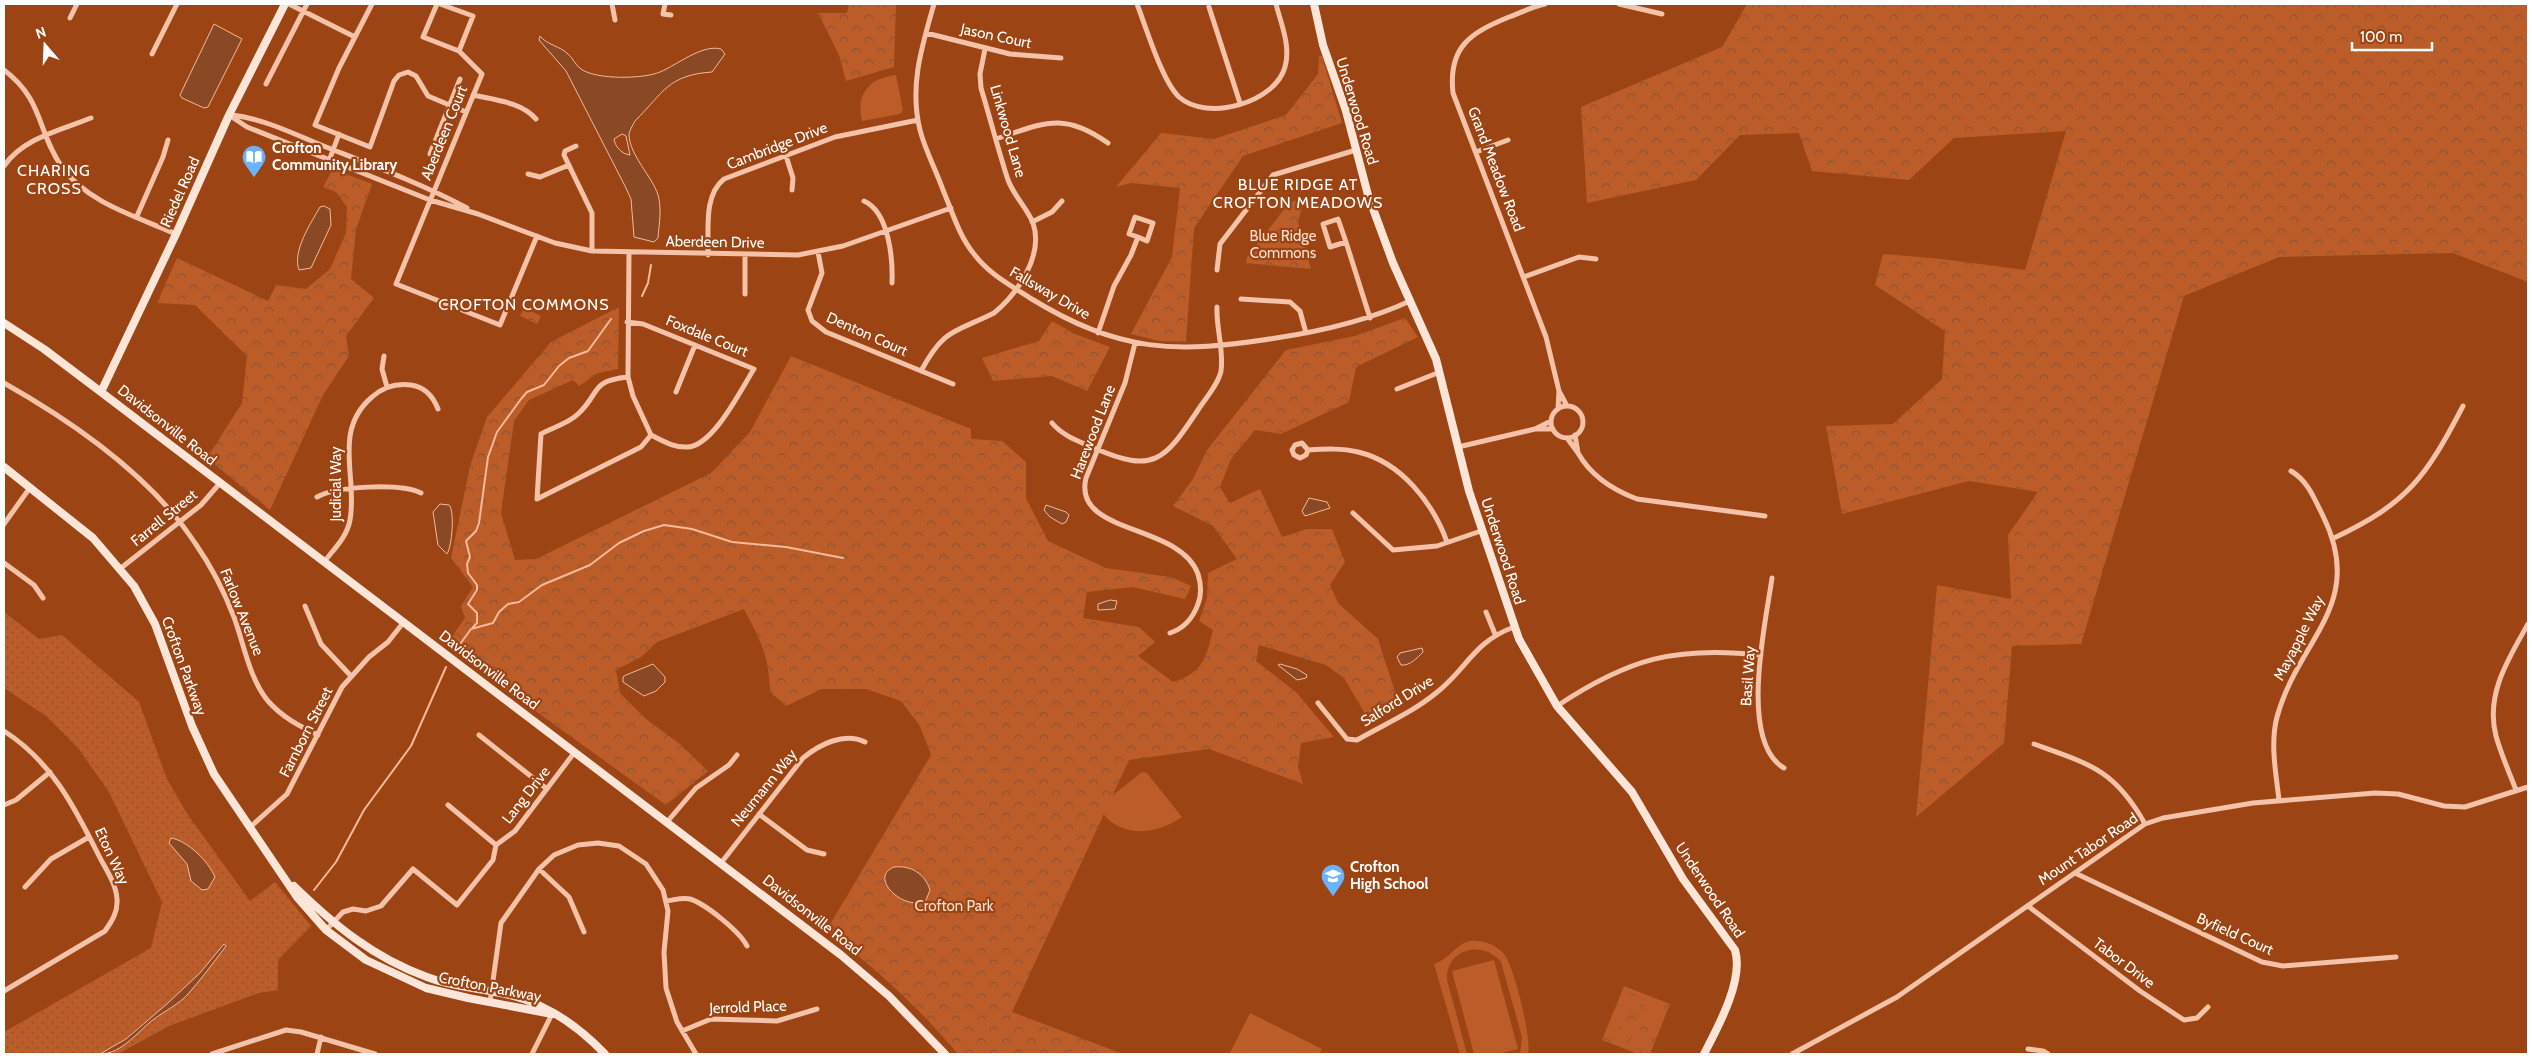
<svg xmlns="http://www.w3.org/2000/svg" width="2532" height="1058" font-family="Cabin,sans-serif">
	<defs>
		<pattern id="grass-dots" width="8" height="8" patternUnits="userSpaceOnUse" patternTransform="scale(1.25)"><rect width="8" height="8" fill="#bc5c29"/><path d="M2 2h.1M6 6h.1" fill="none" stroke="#8a5539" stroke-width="1.8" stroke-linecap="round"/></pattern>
		<pattern id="forest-crowns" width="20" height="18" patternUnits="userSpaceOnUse" patternTransform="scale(1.25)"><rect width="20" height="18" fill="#bc5c29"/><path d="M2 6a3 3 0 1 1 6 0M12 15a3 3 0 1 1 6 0" fill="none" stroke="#8a5539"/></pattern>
	</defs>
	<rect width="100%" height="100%" fill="#9c4413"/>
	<path fill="url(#grass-dots)" d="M4,612L39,639L62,635L139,702L167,779L188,815L250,901L275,882L311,926L278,960V990L259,993L169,1026L118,1054H4V1032L151,948L162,902L109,792L78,748L46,716L4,688Z"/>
	<path fill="url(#forest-crowns)" d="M849,4H896L894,67L846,81L839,55L818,13H847Z
		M1747,4H2528V282L2453,253L2279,257L2184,296L2081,644L2012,646L2004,743L1916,817L1937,585L2011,599L2008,535L2038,492L1969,481L1842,514L1826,426L1893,424L1942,379L1945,331L1875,285L1883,254L1942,259L2025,270L2066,131L1954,138L1909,180L1812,171L1799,133L1740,135L1696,180L1587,203L1581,107L1722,47Z
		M1319,56H1322L1342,123L1243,156L1194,228L1186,342L1159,341L1131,334L1172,257L1180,188L1131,183L1116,187L1161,133L1214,139L1286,115L1318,74Z
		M333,169L372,184L356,229L351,279L374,298L346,336L349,356L323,395L270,510L207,458L242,403L247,356L195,305L157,303L177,258L268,301L276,285L306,289L330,269L346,233L347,207L336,192L323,187Z
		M1304,198L1298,222L1311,269L1246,263L1247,257L1290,202Z
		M619,307L618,369L598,373L579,386L573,380L529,400L514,421L501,513L515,560L536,559L711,473L750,432L791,356L971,429V439L1002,441L1026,462V498L1048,541L1106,568L1171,577L1191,586L1185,599L1133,587L1087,592L1083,618L1139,627L1155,642L1138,656L1173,682C1203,673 1206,658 1213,630L1199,621L1207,598L1208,573L1237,559L1213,526L1173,506L1193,479L1207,450L1286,350L1355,336L1405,318L1418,337L1356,367L1349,402L1281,434L1255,430L1231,459L1220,487L1230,503L1260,489L1282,537L1307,529H1332L1345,562L1330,585L1338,603L1378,639L1398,701L1368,719L1344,678L1326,665L1259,645L1256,661L1296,692L1334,737L1301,743L1298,767L1303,784L1209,749L1129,760L1012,1012L1123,1054H958C919,1008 875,967 826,931L931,755L920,726L901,701L866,689H822L786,706L770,692C769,656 761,641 744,609L657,642L641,657L616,670L620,693L646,719L680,744L708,771L666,805L445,646L465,618L461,606L473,587L451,558L470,466L487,417L551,342Z
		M524,308L541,316L537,324L520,316Z
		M1052,321L1075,334L1110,347L1087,391L1052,376L993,381L982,358L1039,341Z
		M1624,986L1670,1004L1650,1054H1638L1602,1040Z"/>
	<path fill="#bc5c29" d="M896,75L903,110L900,114L862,121C856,95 868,78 896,75Z
		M1142,772L1147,773L1182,817C1154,836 1118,839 1098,807Z
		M1469,941C1483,940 1495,944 1504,954C1514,966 1532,1039 1528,1054H1520L1522,1037L1501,962C1483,939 1445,949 1447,980L1467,1054H1460L1434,964C1448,960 1454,946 1469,941Z
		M1494,960L1518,1049L1497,1054H1474L1452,971Z
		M1624,991L1633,995L1625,1012L1617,1009Z
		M1635,995L1644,999L1637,1016L1628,1013Z
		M1646,1000L1654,1003L1647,1021L1639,1018Z
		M1657,1004L1665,1008L1658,1025L1650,1022Z
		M1250,1013L1322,1049L1319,1054L1230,1053Z
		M1613,1018L1622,1022L1615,1039L1606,1036Z
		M1625,1023L1633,1026L1625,1044L1617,1040Z
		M1635,1027L1643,1030L1636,1048L1628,1045Z
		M1646,1031L1654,1035L1647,1052L1639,1049Z"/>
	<path fill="#8a4924" stroke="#f7b99a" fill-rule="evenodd" d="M214,24L242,39L208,107L204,108L182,98L180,95Z
		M540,36C547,45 560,46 568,54C573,58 575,65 581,69C596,80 644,79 660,72C677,65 702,44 721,49L725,54L712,72C668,75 664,92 635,121C633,125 629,131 629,135C630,156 652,176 658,195C662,209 659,224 658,238L654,242L634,237L631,199L626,188L566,71L539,40ZM622,134L626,136L630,155C622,154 615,147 614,139Z
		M324,206L330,209L331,225L311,268L299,270C292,251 311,223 320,207Z
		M1309,498L1327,502L1330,508L1305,516L1302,511Z
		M440,504L449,505C455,511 452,546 447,554L438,545L433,512Z
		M1046,505L1066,512L1069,515L1066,522L1062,524L1050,517L1044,510Z
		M1110,600L1117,601L1115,609L1098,610V604Z
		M1422,648L1423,652C1417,658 1410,666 1401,665L1397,657L1400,653Z
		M653,664L665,677V682L656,691L644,696L623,682V677L626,675Z
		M1280,664L1297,669L1307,675L1306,678L1297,680L1278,665Z
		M171,838C188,841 208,861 215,877L208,889L202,890L191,881L187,864L169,843Z
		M894,867C911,865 925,874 930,890L926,900C906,913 867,878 894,867Z
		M224,944L226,946C214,962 202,978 188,994C179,1004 165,1011 154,1019C138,1031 122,1054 100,1054L126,1039L168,1003L200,973Z"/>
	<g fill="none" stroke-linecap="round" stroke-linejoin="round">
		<path stroke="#f7b99a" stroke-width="2" d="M642,296L648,283L651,265
			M473,627L477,623V613L468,604L477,590V585L468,573L467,564L470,557L466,541L476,531L479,523L488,457L497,432L521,399L527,392L544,385L559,366L569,358L588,351L611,319
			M455,651L471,629L493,623L499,612L508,604L519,602L542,585L590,565L619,543L644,531L664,525L692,529L732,542L786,547L843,558
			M314,890L336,862L364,810L411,746L446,667"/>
		<path stroke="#f4c2a8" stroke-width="5" d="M289,4L355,37L339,68L315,125L370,147L394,81L399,75L408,72L416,76L428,96L466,112
			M437,4L423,37L459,51L482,74L396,284L500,325L537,236
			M440,4L473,16L459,51
			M612,4L615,20
			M665,4L663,14L671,15
			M934,4C922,46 909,86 920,130C925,150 936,170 943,190C952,211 959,236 974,254C989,274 1010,285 1030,298C1120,353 1175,354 1276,338C1323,331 1367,321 1410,301
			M1137,4C1146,27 1162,81 1179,97C1207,122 1275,103 1285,67C1291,46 1281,24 1276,4
			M1545,4C1533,6 1521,13 1509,17C1470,33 1448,47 1453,93L1546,337L1559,391
			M1619,4L1662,14
			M1209,7L1240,103
			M70,18L77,4
			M926,33L1010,54L1061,58
			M355,37L372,4
			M152,54L177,4
			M4,70C44,100 37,132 62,167C87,203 138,217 176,234
			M266,84L307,4
			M473,95C495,100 521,102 536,119
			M229,115L247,127L430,200L478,214L555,243L592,251L798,255L843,246L951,208
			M232,115C265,119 296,135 326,147C374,166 422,184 467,208
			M996,139C1044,123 1063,111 1108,143
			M576,146L565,151L564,155L592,213V251
			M1476,152L1508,140
			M430,154L460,79
			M786,156L793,178L792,190
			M329,161L339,134
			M4,166C23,138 61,130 91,118
			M528,174L540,177L569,165
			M864,201C889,212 893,259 892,283
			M137,216L163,157L168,140
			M1032,222L1052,212L1062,201
			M1346,242L1338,219L1323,224L1330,247L1346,242L1370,318
			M818,252L822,273L808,310L812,321L826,332L953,384
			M629,253L628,377L633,396L651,435
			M708,255C709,230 703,196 724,179L835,137L918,120
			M745,256V294
			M1217,270L1220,244L1273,175L1356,150
			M1524,277L1579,257L1596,259
			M1241,299L1290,302L1300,311L1306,333
			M627,322L643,324L754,369C741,389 714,445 688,447C674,448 663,441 651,435
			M1098,333L1114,286L1131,255L1138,237L1147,241L1153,223L1135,217L1129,234L1138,237
			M1135,343L1125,383L1086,478C1072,535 1180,523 1198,574C1201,584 1202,594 1198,604C1193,618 1185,628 1170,633
			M384,356L382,369L387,387
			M921,371C944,328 954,333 994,313C1018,293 1044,255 1033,223C1027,208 1014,196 1008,180C998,149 990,118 981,88L980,74L985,49
			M628,377C589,381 601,393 578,414C569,423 552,428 541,434L537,499L641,447L651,435
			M4,383C73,422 151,476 195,543C211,566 224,591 234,617C244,644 249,678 268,701C282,717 299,726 318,735
			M1397,389L1440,372
			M676,392L695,345
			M1551 422a16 16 0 1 1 32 0a16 16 0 1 1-32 0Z
			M1558,409L1559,391L1567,406
			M1551,421L1535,429H1553
			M1052,423C1063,436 1078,441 1094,448C1154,474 1164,461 1198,410C1205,399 1218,385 1221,371C1224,350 1216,328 1217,307
			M1567,438L1578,453L1575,435
			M1458,447L1535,429
			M1308,450L1306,455L1300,458L1294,455L1292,450L1295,445L1302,443L1308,450C1325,449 1342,448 1358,452C1401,462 1433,503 1447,542
			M1578,453C1591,476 1613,490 1637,499L1765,516
			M317,497C336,486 400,483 421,493
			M1353,513L1393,550L1437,546L1481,531
			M4,524L29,489
			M2334,538C2408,503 2426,477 2463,406
			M324,562C334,549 347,537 350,520C358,477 332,431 372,397C383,387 396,383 411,385C425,387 433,396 438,409
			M4,563L34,585L43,598
			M121,568L201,505L220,483
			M1772,578C1766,621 1738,741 1784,768
			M305,606L321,644L351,676
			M1486,612L1495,634
			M1318,703L1347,739L1357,740C1383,725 1413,712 1436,693C1467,669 1473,642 1514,627
			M1557,706C1629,658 1676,646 1761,655
			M4,731C51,761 74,806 98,854C105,868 116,883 117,899C118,912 112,921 105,931L4,991
			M479,735L547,789
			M2034,744C2090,764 2115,770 2145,824
			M2516,790C2509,772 2501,754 2496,736C2485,694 2509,658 2528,624
			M2279,800C2276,773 2270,744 2277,717C2298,639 2367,605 2323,516C2314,498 2308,481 2291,471
			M4,805L16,800L50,772
			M448,805L496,845
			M759,814L807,850L824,854
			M667,822L696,788L729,765L737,755
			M249,828L287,794L342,687L369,657L388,642L403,623
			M721,863L803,758C820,744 844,732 865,742
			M539,869L569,897L584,932
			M2075,873L2262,962L2283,966L2396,957
			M25,887L51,859L89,837
			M666,901C674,900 683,897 690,899C706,904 740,932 747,946
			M2028,906L2140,991L2184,1020L2197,1018L2208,1007
			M326,930L343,912L353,909L366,911L381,906L413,869L457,905L493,860L496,845L515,831L574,753
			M490,1002L501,923L539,869L554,855L578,845L598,843L619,846L646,864L663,890L668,911L664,952L666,988L677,1022L696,1054
			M682,1031L711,1019L777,1021L817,1009
			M2028,1049L2043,1051L2048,1054
			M212,1054L286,1030L301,1032L375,1054
			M317,1054L321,1037
			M532,1054L552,1014
			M1792,1054L1897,997L2132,833L2145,824L2163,818L2253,803L2375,793L2398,794L2444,806L2465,807L2528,787"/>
		<path stroke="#fde5d8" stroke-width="8" d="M1314,4L1323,45L1346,111L1368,195L1393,263L1436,359L1469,491L1519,639L1557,706L1632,792L1683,879L1735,950C1744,980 1718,1027 1704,1054
			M4,323L44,349L101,392L841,955L889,996L945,1054
			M101,392L176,234L229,115L285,4
			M4,467L93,538L134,586L155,624L192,726L214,774L297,897L326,930L366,960L426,988L468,998L552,1014
			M294,886C334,925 374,958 427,977C455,988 485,988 513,996C548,1005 580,1028 605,1054"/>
	</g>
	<defs>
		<symbol id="library-pin" viewBox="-11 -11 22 30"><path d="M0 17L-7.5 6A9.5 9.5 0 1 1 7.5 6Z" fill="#6bb3ff" stroke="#9c4413"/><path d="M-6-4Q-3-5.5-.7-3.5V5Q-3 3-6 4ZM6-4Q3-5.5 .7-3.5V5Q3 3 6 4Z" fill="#fff"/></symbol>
		<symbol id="school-pin" viewBox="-11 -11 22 30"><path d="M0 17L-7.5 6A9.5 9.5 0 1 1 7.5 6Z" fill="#6bb3ff" stroke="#9c4413"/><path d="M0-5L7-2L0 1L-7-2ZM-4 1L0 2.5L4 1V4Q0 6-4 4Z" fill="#fff"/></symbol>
	</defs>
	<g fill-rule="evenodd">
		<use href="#library-pin" x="240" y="143" width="28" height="38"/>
		<use href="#school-pin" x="1319" y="862" width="28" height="38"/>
	</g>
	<g text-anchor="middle" stroke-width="4.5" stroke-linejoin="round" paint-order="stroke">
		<g font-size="15" fill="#fff" stroke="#9c4413">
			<text transform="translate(996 36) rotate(12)" y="5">Jason Court</text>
			<text transform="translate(1357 111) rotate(73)" y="5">Underwood Road</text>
			<text transform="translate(1008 131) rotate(74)" y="5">Linkwood Lane</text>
			<text transform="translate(444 133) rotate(-68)" y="5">Aberdeen Court</text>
			<text transform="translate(777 146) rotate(-21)" y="5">Cambridge Drive</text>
			<text transform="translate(1496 169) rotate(69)" y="5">Grand Meadow Road</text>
			<text transform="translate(180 192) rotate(-66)" y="5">Riedel Road</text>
			<text transform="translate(715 242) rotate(1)" y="5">Aberdeen Drive</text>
			<text transform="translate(1050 293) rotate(30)" y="5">Fallsway Drive</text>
			<text transform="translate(867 334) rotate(24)" y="5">Denton Court</text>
			<text transform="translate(707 336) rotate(22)" y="5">Foxdale Court</text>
			<text transform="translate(167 425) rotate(38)" y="5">Davidsonville Road</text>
			<text transform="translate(1093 432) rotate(-69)" y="5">Harewood Lane</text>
			<text transform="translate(336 484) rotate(-90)" y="5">Judicial Way</text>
			<text transform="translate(164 518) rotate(-39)" y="5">Farrell Street</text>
			<text transform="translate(1503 551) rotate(72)" y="5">Underwood Road</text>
			<text transform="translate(242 612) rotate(68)" y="5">Farlow Avenue</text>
			<text transform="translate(2299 638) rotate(-63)" y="5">Mayapple Way</text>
			<text transform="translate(184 666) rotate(70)" y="5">Crofton Parkway</text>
			<text transform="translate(489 670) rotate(37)" y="5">Davidsonville Road</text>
			<text transform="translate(1748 676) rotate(-86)" y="5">Basil Way</text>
			<text transform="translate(1397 701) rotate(-32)" y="5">Salford Drive</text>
			<text transform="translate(306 732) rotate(-63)" y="5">Farnborn Street</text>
			<text transform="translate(764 788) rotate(-51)" y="5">Neumann Way</text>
			<text transform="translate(526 795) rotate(-52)" y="5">Lang Drive</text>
			<text transform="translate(2088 849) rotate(-34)" y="5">Mount Tabor Road</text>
			<text transform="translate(112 856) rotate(65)" y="5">Eton Way</text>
			<text transform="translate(1710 890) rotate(56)" y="5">Underwood Road</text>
			<text transform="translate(812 915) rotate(38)" y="5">Davidsonville Road</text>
			<text transform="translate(2235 934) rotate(24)" y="5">Byfield Court</text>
			<text transform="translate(2124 963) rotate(37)" y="5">Tabor Drive</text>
			<text transform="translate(490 987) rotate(11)" y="5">Crofton Parkway</text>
			<text transform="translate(748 1007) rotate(-2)" y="5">Jerrold Place</text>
		</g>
		<g font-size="15" font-weight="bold" fill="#fff" stroke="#9c4413" text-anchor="start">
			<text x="272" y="153">Crofton<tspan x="272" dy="17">Community Library</tspan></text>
			<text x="1350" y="872">Crofton<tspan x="1350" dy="17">High School</tspan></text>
		</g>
		<g font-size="15" fill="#fde0d0" stroke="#9c4413">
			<text x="1283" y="241">Blue Ridge<tspan x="1283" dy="17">Commons</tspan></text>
			<text x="954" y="911">Crofton Park</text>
		</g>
		<g font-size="16" letter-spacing="1" fill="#fff" stroke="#9c4413">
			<text x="54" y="176">CHARING<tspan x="54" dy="18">CROSS</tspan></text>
			<text x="1298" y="190">BLUE RIDGE AT<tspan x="1298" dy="18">CROFTON MEADOWS</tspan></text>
			<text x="524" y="310">CROFTON COMMONS</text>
		</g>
	</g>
	<rect width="2532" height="1058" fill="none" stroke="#ffffff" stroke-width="10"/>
	<g transform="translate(45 45) rotate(341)" stroke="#9c4413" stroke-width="4" paint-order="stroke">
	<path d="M0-4L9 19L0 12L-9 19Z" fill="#ffffff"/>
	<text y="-8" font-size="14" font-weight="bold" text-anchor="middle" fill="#ffffff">N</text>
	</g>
	<path d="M2352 42v8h80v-8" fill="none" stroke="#ffffff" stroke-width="2.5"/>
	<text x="2360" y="42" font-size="15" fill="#ffffff" stroke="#9c4413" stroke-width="4" paint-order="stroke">100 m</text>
</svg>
